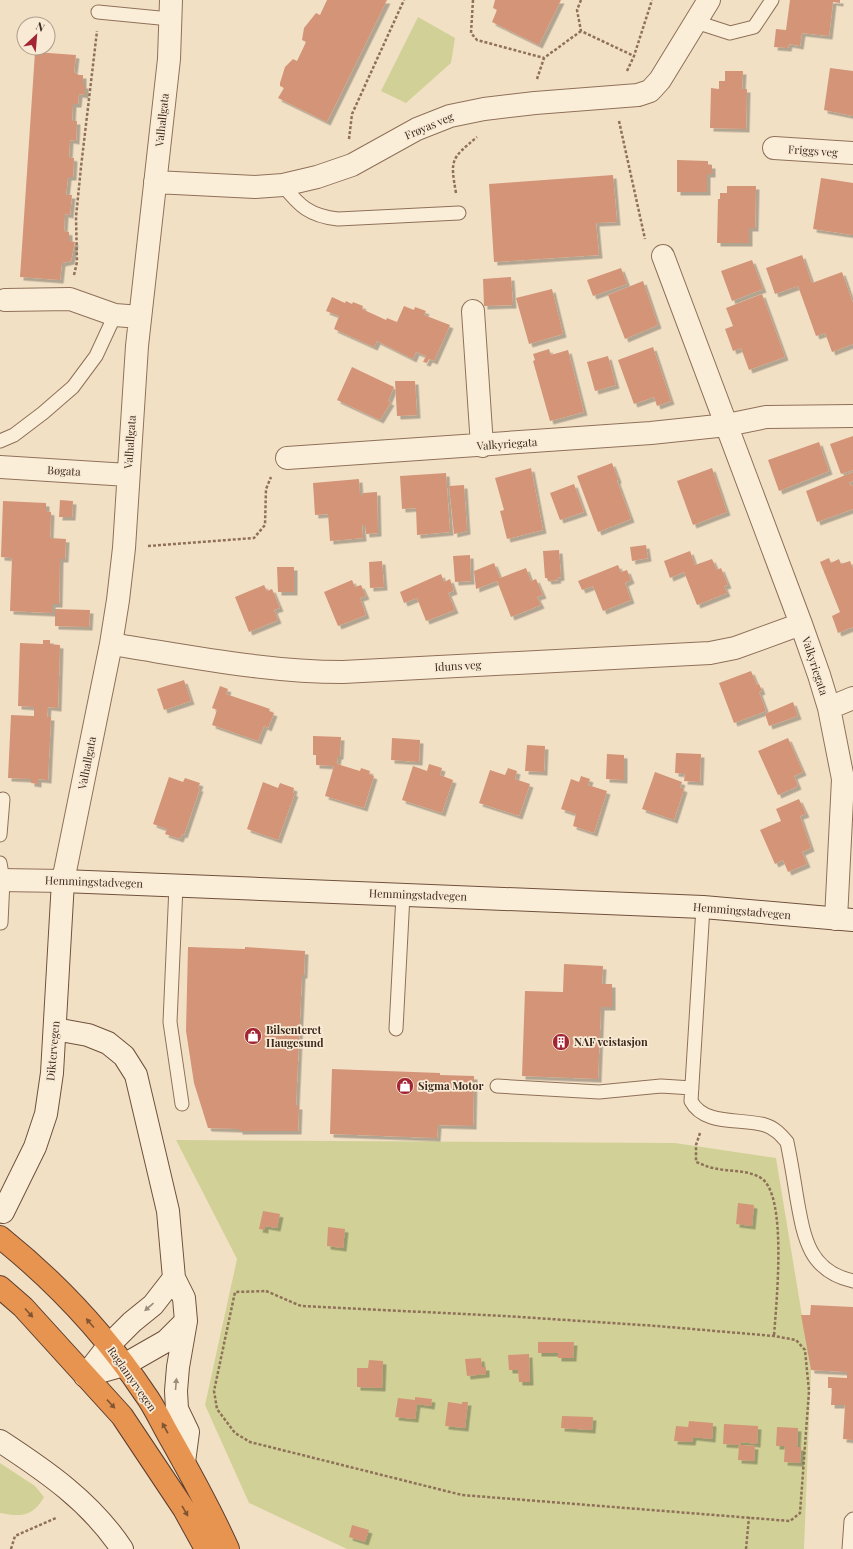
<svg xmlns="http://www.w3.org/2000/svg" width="853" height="1549" font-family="'Playfair Display',serif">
	<defs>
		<filter id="shadow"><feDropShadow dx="3.5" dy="3.5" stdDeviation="0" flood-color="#0004"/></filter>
	</defs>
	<rect width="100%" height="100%" fill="#f2e0c5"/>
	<path fill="#d1d197" d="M418,17L455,38L451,63L406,103L381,91Z
		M176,1140L675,1143L776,1158L811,1370L804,1549H347L249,1503L205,1405L237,1259Z
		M0,1463L35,1486L44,1497C33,1517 20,1517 0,1513Z"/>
	<path fill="#d39478" filter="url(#shadow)" d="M327,0H387L327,122L278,98L284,88L280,86V83L285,67L293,59L297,61L306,42L302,40L304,28L316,13L320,15Z
		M495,0H561L539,45L492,22L497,10L493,8Z
		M790,0H840V3L833,2L829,36L802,33L800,46L789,44L788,48L774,47L776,29L786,30Z
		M35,52L76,55L74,72L79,75H83V85H85V95L79,94L78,104H73L72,121H77L76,141L70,140L69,157L74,158L73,177H68L66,195H72L70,215L65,214L64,231L69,232V241L75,242L71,261L62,263L60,280L20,277Z
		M830,68L853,71V116L824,110Z
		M725,71H743L742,89H747L746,129L710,128L711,88L719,89V81H725Z
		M677,160L708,161V165H712V174H707V192H677Z
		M613,175L617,222L596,223L599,255L494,262L489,184Z
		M821,178L853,183V235L813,229Z
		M727,186H756L755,228H749V243H717L718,199H720V193H727Z
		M802,255L812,283L842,272L853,303V344L832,352L825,333L816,336L798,286L775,294L766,268Z
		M752,260L763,289L732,301L721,271Z
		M621,268L627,284L593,296L587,280Z
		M511,277L513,305L484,306L483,279Z
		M643,281L658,325L625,339L608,295Z
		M552,289L563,334L529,344L516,298Z
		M762,294L785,357L749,370L741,348L733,351L725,329L733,326L726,308Z
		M332,297L345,303L346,301L352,304L353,302L363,306L362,309L386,320L387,318L397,322L404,306L414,310L415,307L426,311L424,315L450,325L434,361L429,359L427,363L423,362L426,356L416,352L413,359L377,341L374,347L334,329L339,316L326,311Z
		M653,347L671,401L657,406L654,397L634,404L618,360Z
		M549,349L551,355L568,350L584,412L550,421L533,361L535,360L533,354Z
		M608,356L616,385L595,391L587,362Z
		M352,367L394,387L388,401L391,402L380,420L337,400Z
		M395,381H415L417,415L397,416Z
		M853,436V470L841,474L830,444Z
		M819,442L829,471L779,491L768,460Z
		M612,463L618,479L617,481L631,519L598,532L577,476Z
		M531,468L543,530L507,539L500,511L504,510L495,478Z
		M712,468L727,512L693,525L677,481Z
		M853,472V481L849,483L851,486L853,485V509L817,522L806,491Z
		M446,473L450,532L417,535L416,508L402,509L400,476Z
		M359,479L360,495H363V493L377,492L378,533L366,534L365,525H362L363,538L330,541L328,514L315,515L313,483Z
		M574,484L584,512L560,520L550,493Z
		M464,485L467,531L454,534L449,486Z
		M60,500L73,501L72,517H59Z
		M3,501L46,503V511L51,512L50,538L66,539L65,559H60L59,604H52V613L10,611L12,558L1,557Z
		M646,545L648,558L632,561L630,547Z
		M559,550L561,577L557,578L558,580L548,581L547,578H545L543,551Z
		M690,551L695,565L712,559L717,570L721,568L728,585L724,586L727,593L697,605L684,572L670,578L664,561Z
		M470,555L471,581L455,582L453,556Z
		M829,558L831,563L839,559L841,564L850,561L853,568V627L838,633L832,616L840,612L820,562Z
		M382,561L384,587L370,588L369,562Z
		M494,563L500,578L526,568L531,581L536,579L543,595L537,597L541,605L511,617L497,581L476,589L474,571Z
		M618,565L621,572L627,570L631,580L625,583L631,600L603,611L593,586L582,590L578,581Z
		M277,567H294V592H278Z
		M441,574L444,582L450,579L454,591L448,593L455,610L426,621L417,598L404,603L400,592Z
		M352,580L355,587L361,585L366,596L360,598L366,615L338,626L324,592Z
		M264,585L267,591L272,589L280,608L274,610L278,620L249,632L235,597Z
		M55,609L90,610L89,627L55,626Z
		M43,640H50V644L60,645L58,708L48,707L47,717H51L48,780L38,779V784L31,783V779L8,778L11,715L34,716V707L18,706L20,643L43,644Z
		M751,671L757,685L759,684L762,691L759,692L766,711L734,723L719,683Z
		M184,680L191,701L164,710L157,689Z
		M220,686L228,689L226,694L270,709L269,711L274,713L268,728L264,726L258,741L212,725L217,710L212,708Z
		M793,702L798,716L769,726L765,714Z
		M313,736L341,737L340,756H338L337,764L360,771L361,768L370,771L369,774L374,776L364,808L325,796L334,766L316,765V755H313Z
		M392,738L420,740L419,762L391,760Z
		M788,738L803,772L794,776L798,786L778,795L758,751Z
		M527,745L545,746L544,772L525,771Z
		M676,753L701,754L700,782L684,781L685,774L675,773Z
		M607,754L624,755V780L606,779Z
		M429,764L442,768L440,775L453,780L442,813L402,800L413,766L427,771Z
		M508,768L517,771L515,779L530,784L519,816L479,803L490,770L505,775Z
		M655,772L682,782L680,787L684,789L674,820L642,809Z
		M581,776L590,779L588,785L607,791L594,833L573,826L576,814L561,809L571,779L579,782Z
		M169,777L183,782L185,778L200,783L198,788H200L184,835L182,834L180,839L165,834L167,829L153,824Z
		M263,782L278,788L280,783L294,788L293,793H295L278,840L247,829Z
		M799,799L806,814L800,816L811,848L802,852L807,864L788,872L783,860L775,864L760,830L781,821L776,809Z
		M188,947L245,949V947L305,951L304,975H302L296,1106H299L298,1131H239V1129L208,1128L194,1083L186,1031Z
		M564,964L603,966L602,984H612V1007H601L598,1079L522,1076L525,991L563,992Z
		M332,1069L440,1073V1075L474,1076L473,1126L438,1125L437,1138L330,1134Z
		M738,1203L754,1205L752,1226L736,1224Z
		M263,1211L280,1214L277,1228L265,1226V1230L259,1229Z
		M328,1227L345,1229L343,1248L327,1246Z
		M811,1305L853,1307V1440L843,1439L845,1405H831L832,1388H828V1377L847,1378V1372L811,1370L801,1315H810Z
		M538,1342H574L573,1358H558V1353H538Z
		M529,1354L530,1382H519L518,1370H509L508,1355Z
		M481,1358L482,1367H486V1374L467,1376L465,1359Z
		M369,1360L383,1361L382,1388L357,1387V1368H368Z
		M415,1397L432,1399L431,1406L417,1404L415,1419L395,1417L398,1398L415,1400Z
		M448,1402L462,1404V1402H468L465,1428L445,1426Z
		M562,1416L593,1417L592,1430L561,1428Z
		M689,1421L713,1423L712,1439L693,1437L692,1442L674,1441L676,1426L688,1427Z
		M724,1424L758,1426L757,1444L741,1442L740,1445L755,1446L754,1461L738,1460L739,1445L723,1444Z
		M777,1427L798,1428L797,1447H801L800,1463L784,1462L785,1446H776Z
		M352,1525L369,1530L365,1542L349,1537Z"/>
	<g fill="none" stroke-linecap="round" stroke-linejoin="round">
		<defs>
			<path id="lane" d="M98,12L170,19
				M696,22L730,33L754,27L772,0
				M283,185C299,206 310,216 338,219L459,213
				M0,441L14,435L43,413L73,387L96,356L115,315
				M0,835L3,799
				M0,863L3,880L1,923
				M176,886L170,1022L182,1104
				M703,907L691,1101C704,1126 741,1118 765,1125C775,1128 781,1135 787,1142C791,1161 794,1180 797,1199C804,1238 809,1271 853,1281
				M396,1029L403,895
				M497,1086L599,1092L661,1086L692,1088
				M849,1549L851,1521L853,1519"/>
			<path id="street" d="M774,148L853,153
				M155,182L255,187L283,185L317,177L352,165L417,129L450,116L484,109L535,103L638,95L650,91L660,80L709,0
				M663,256L801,624L819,675L829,708L843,779L836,919
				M5,300L70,299L115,315L140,317
				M473,311L482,446
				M287,458L651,433L727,425L766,417L853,416
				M0,467L128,475
				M111,644C188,656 266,672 343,672L710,653L735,648L801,624
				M829,708L853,698
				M0,880L63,881L111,644L118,600L124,548L137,346L169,59L171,0"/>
			<path id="secondary" d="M55,1029L88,1035L108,1043L124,1056L136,1075L168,1211L174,1278L184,1298L186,1321L178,1367L176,1391L177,1409L188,1432L184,1462
				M3,1212L35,1147L46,1114L52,1073L63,881L703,907L853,920
				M85,1376L109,1345L132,1322L153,1305L174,1278
				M85,1376L124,1365L166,1341L186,1321
				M0,1441C46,1471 91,1502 122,1549"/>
			<path id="highway" d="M0,1237C56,1282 105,1334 145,1394C154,1406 160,1420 168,1434C189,1471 210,1509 228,1549
				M0,1287L23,1307L122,1416L184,1509L206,1549"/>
		</defs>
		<use href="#lane" stroke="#8f7059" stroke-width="15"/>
		<use href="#street" stroke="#8f7059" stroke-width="24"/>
		<use href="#secondary" stroke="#70513c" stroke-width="24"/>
		<use href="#highway" stroke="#5c3e2d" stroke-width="24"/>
		<path stroke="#8f7059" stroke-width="2.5" stroke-dasharray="3 2" stroke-linecap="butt" d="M473,0L471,33L477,40L544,58
			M581,0L577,10L581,31L634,56
			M627,71L634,56L652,0
			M537,79L544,58L581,31
			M619,121L645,239
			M349,139L352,114L404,0
			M456,193C450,159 451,159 477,137
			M74,275L77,262L76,217L81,167L97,31
			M148,546L254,538L265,525L266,489L271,477
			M700,1133L696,1145V1162C702,1164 707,1167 713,1168C729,1172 746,1169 761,1178C788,1195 776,1305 774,1336
			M266,1291L301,1306L505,1316L657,1326L774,1336L796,1340L805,1350L809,1391L800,1513L790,1521L462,1495L250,1442L235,1433L217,1409L214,1391L235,1292Z
			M11,1549L15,1536L56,1518
			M746,1549L749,1517"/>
		<use href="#lane" stroke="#fbeed9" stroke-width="13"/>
		<use href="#street" stroke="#fbeed9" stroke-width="22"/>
		<use href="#secondary" stroke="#fbeed9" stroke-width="22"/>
		<use href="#highway" stroke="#e79450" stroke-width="22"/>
	</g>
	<defs><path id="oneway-solid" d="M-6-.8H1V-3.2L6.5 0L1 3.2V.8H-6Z"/></defs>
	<g fill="#9c8c7c">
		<use href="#oneway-solid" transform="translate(149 1307) rotate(139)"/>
		<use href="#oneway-solid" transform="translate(176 1384) rotate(-85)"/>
	</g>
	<g fill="#815432">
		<use href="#oneway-solid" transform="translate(29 1313) rotate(48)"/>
		<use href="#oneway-solid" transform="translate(90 1323) rotate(-131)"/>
		<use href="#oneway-solid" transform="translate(111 1404) rotate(47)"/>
		<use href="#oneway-solid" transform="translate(165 1428) rotate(-119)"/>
		<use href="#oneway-solid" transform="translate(185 1511) rotate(60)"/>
	</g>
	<defs>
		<symbol id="shop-disc" viewBox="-11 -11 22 22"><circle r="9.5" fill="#a32432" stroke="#f8ead5"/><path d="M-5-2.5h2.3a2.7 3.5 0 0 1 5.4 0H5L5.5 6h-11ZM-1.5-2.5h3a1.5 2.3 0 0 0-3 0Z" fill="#fff"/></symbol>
		<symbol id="building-disc" viewBox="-11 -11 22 22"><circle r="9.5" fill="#a32432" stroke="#f8ead5"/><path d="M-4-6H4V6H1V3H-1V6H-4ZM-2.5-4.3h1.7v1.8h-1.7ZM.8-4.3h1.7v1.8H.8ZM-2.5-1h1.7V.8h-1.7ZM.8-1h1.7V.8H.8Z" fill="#fff"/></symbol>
	</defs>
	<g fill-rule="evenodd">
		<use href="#shop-disc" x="243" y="1026" width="20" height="20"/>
		<use href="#building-disc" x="551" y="1032" width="20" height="20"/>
		<use href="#shop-disc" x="395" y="1076" width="20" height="20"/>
	</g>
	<g text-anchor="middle" stroke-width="3.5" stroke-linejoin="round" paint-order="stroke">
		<g font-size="11" fill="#3d2a1e" stroke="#f8ead5">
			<text transform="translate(162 120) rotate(-84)" y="4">Valhallgata</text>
			<text transform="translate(429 126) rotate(-23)" y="4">Frøyas veg</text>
			<text transform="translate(813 151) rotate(4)" y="4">Friggs veg</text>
			<text transform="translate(130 442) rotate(-86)" y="4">Valhallgata</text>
			<text transform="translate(507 444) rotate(-4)" y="4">Valkyriegata</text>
			<text transform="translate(64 471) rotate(3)" y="4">Bøgata</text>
			<text transform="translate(458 666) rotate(-3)" y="4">Iduns veg</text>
			<text transform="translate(815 666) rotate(72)" y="4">Valkyriegata</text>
			<text transform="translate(87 763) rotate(-79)" y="4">Valhallgata</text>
			<text transform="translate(94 882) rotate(2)" y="4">Hemmingstadvegen</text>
			<text transform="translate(418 895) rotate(2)" y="4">Hemmingstadvegen</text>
			<text transform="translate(742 911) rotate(5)" y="4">Hemmingstadvegen</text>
			<text transform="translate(53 1051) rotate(-85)" y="4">Diktervegen</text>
			<text transform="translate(132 1379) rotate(55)" y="4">Raglamyrvegen</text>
		</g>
		<g font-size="11" font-weight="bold" fill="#3d2a1e" stroke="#f8ead5" text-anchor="start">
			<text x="266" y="1034">Bilsenteret<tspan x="266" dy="13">Haugesund</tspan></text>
			<text x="574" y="1046">NAF veistasjon</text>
			<text x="418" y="1090">Sigma Motor</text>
		</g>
	</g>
	<g transform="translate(36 36) rotate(26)"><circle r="19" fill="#f8ead5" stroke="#ad9d8c"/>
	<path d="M0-3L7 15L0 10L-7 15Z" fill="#a32432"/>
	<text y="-6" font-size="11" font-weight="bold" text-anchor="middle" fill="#3d2a1e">N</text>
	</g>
</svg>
